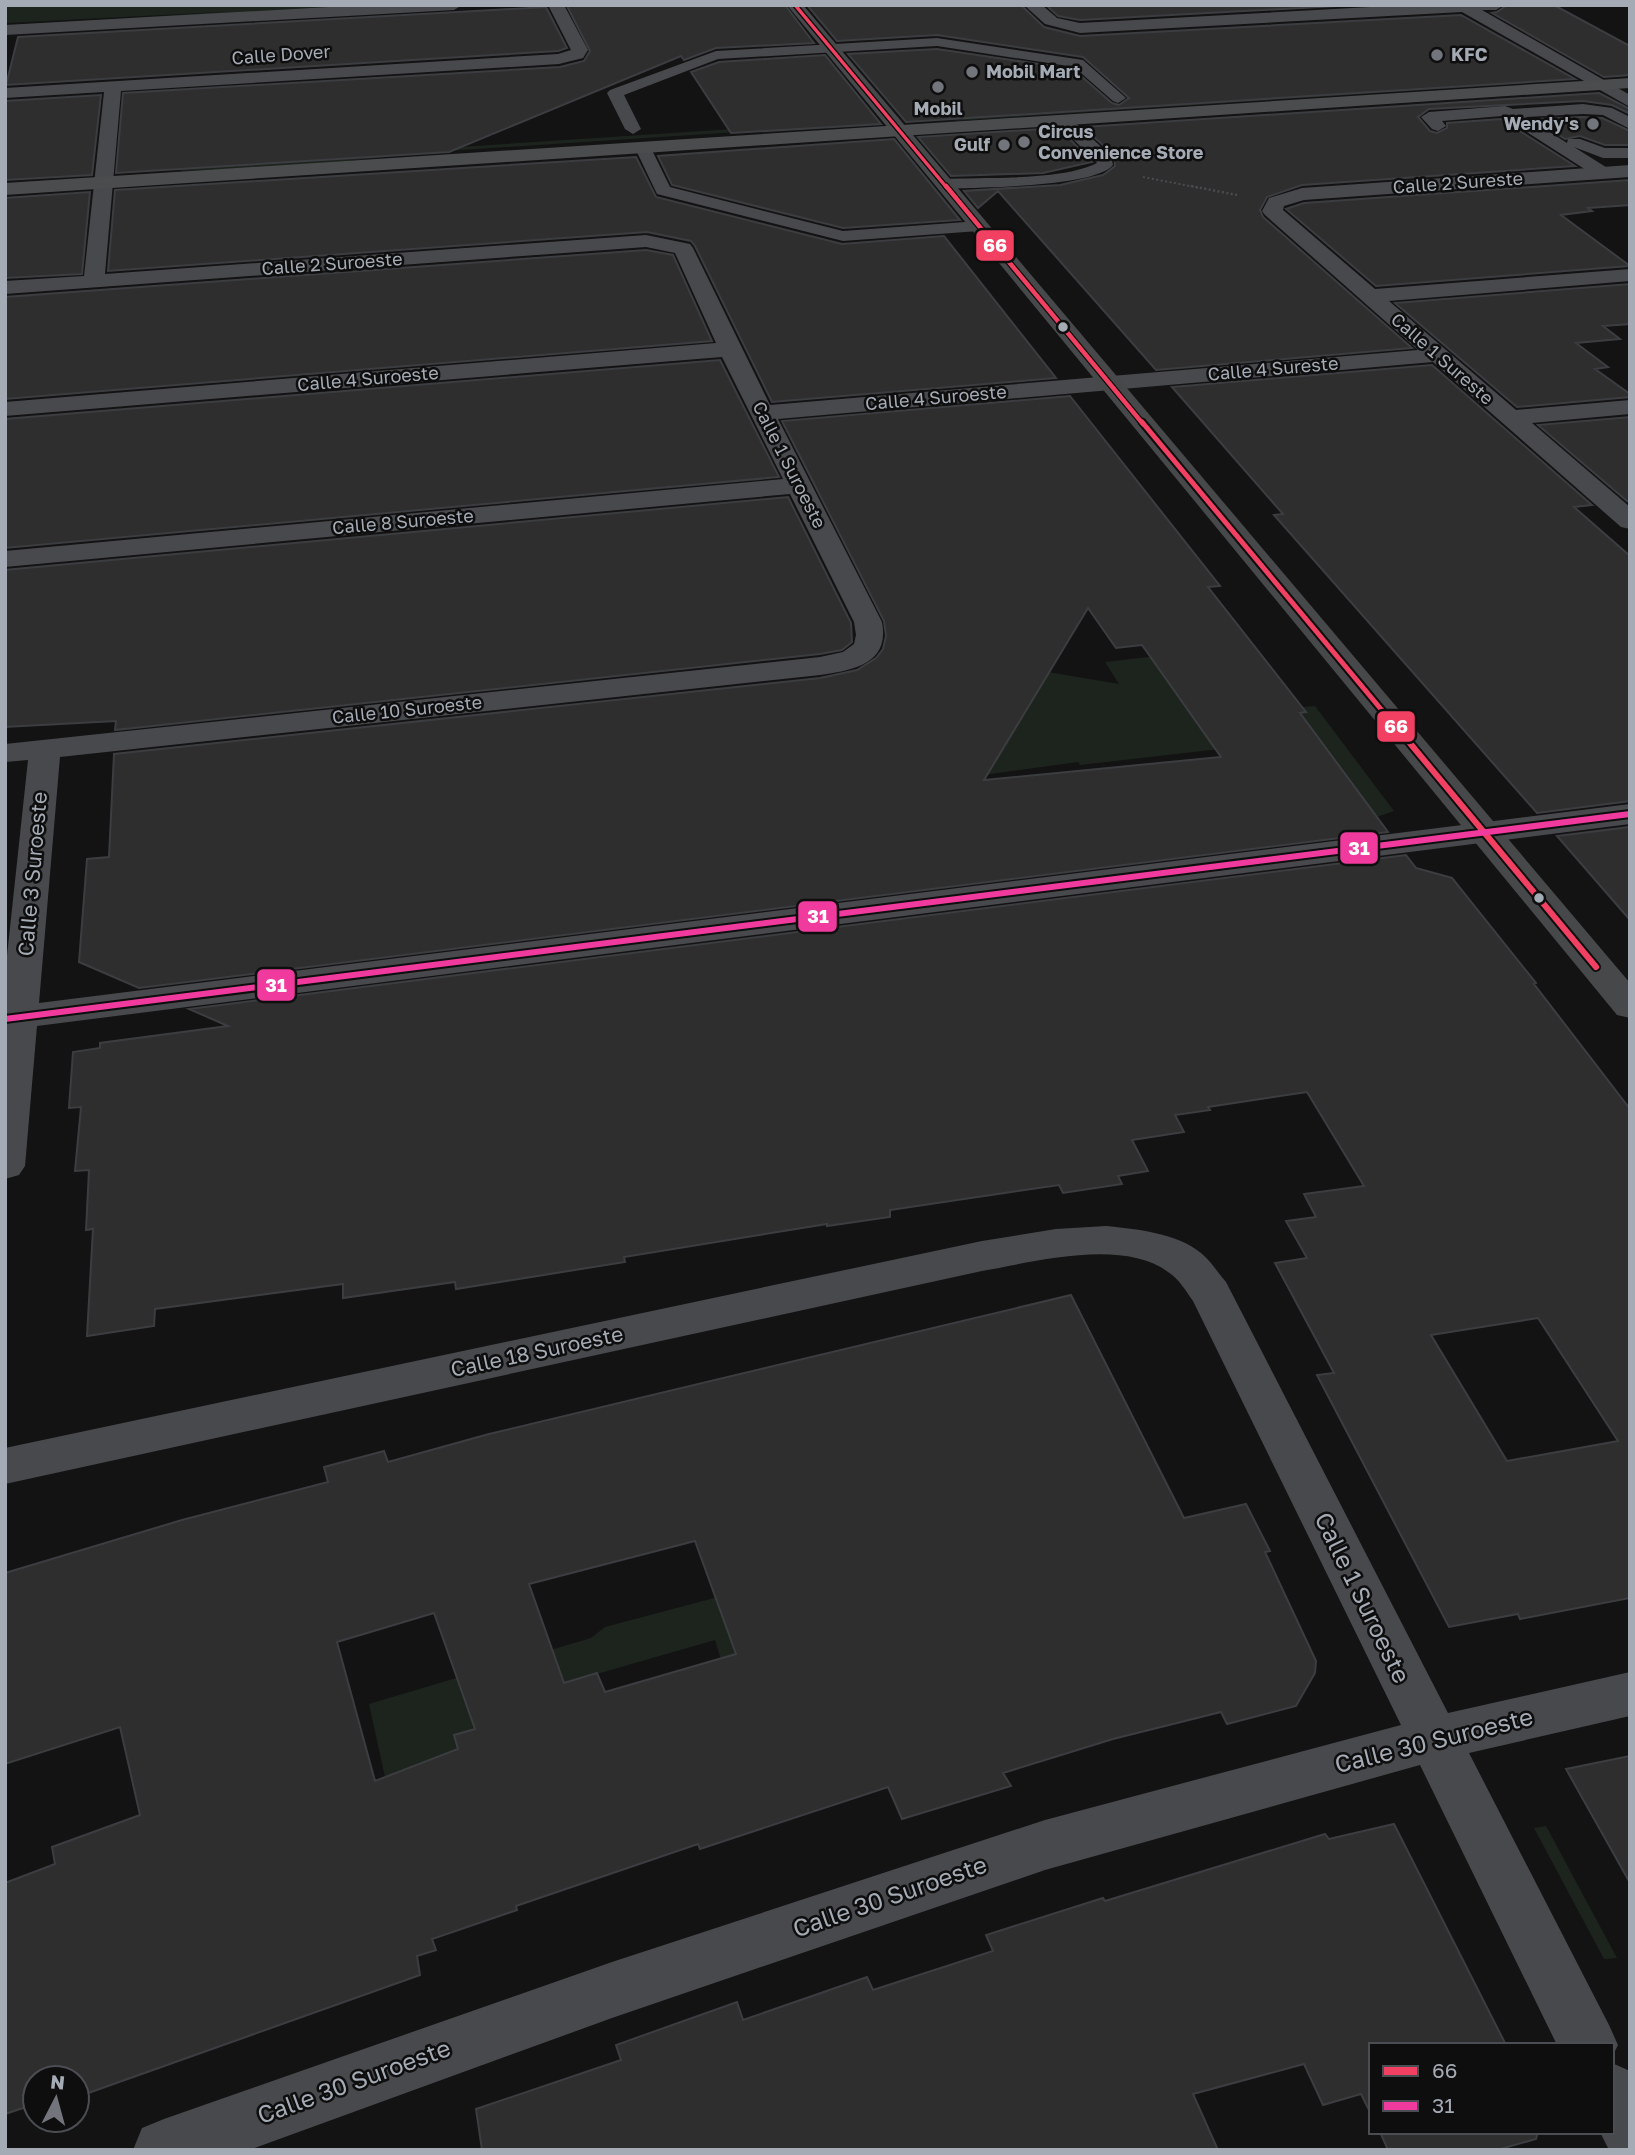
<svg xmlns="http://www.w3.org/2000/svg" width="1635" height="2155" font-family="'Golos Text',sans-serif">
	<rect width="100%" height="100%" fill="#131314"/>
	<path fill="#1d241e" d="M9,5L344,6L379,5L5,26L222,12L5,23V6Z
		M1523,79L1530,83L953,121L969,118Z
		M827,123L828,126L461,150L293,166L181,171L182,167L214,163Z
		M1193,652L1251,720L1305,713L1303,707L1315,706L1394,811L1377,817L1320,740L1272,743L1080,765L1078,762L954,779L1030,669L1119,684L1105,662Z
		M868,1557L727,1679L715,1640L555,1686L498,1722L455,1735L460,1753L385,1777L369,1704L591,1638L605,1627Z
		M1546,1826L1617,1958L1604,1959L1534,1828Z"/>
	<path fill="#2e2e2f" stroke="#3c3d40" stroke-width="2" fill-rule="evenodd" d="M579,5H785L814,43L716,48L684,60L681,56L449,152L116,173L123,93L560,67L584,61L590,51L567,6Z
		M807,5H1021L1044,27L1080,36L1461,15L1575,79L906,122L848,54L937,49L1073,69L1112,103L1119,105L1129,98L1083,57L937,35L837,41Z
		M1046,5H1355L1080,20L1058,16Z
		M1507,5H1554L1630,46V75L1604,77L1492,13L1497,12Z
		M546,7L567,48L558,51L6,85L18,37Z
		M825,55L881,124L731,133L691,72L719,62Z
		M1599,93L1630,109V114L1612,105L1583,101L1429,109L1418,117L1430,131L1437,133L1447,128V123L1501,119L1575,166L1302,185L1267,197L1260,210L1263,217L1412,348L1156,370L998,191L978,208L964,191L1060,185L1103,175L1115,166L1114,155L1083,127Z
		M101,95L92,175L5,180V101Z
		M1583,117L1602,118L1630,131V145H1605L1580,136L1565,139L1534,119Z
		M1059,128L1092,162L1043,173L951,176L918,137Z
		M894,139L960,220L843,228L672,185L658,156Z
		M636,157L656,197L842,244L944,236L1056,378L772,402L695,246L691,241L647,232L108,271L115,190Z
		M1630,180V205L1588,208L1592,211L1561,215L1630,266L1376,286L1286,209L1304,203Z
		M90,192L82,274L5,278V198Z
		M646,250L673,255L712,341L5,399V297Z
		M1630,284V324L1603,326L1620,339L1576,343L1608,367L1595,369L1630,394V397L1517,407L1395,303Z
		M720,360L779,477L5,548V419Z
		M1432,365L1592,505L1574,507L1630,556V801L1537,813L1274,515L1283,514L1172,387Z
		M1070,396L1220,586L1208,587L1306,712L1300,713L1388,832L139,988L79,962L87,859L109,857L114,754L820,678L857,670L876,658L883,649L886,636L884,621L782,421ZM1088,608L1116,648L1142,645L1221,757L984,780Z
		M1630,417V501H1627L1538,425Z
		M788,497L851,623L852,642L842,650L820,654L115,730L116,721L5,727V570Z
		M1630,827V920L1557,836Z
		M1406,855L1416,868L1452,878L1536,983L1534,984L1630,1109V1598L1520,1619L1518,1614L1449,1627L1317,1375L1334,1373L1275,1263L1307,1258L1286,1221L1316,1217L1304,1194L1364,1186L1307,1092L1208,1107L1210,1110L1175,1115L1184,1132L1132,1140L1148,1171L1118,1176L1122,1184L1063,1193L1059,1185L890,1210V1217L827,1226V1224L624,1257L625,1262L456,1289L455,1282L343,1298V1284L155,1309L154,1326L87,1336L93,1229L86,1230L89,1170L75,1171L81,1107L69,1108L73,1052L100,1048V1043L228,1026L189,1009ZM1538,1318L1618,1441L1507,1461L1431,1335Z
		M1071,1295L1184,1518L1246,1504L1270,1551L1265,1552L1316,1661L1315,1673L1296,1706L1227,1724L1221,1712L1113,1739L1003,1773L1011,1786L902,1819L888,1787L700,1849L698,1844L516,1906L517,1910L432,1939L436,1950L417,1956L420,1975L77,2097V2078H35V2104L5,2114V1883L55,1864L52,1847L140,1815L120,1727L5,1764V1573L182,1520L328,1482L324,1467L384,1451L388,1462L489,1434ZM695,1541L736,1654L605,1692L597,1673L564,1683L529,1584ZM434,1613L475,1729L454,1735L458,1749L375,1781L337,1642Z
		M1630,1756V1883L1566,1769Z
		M1394,1824L1506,2045H1371V2114L1361,2094L1323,2105L1304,2064L1193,2094L1218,2150H482L476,2109L621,2060L616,2045L737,2002L743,2020L867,1977L873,1990L993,1951L986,1935L1103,1898L1105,1901L1325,1834L1329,1839Z
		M1380,2132H1538L1536,2139L1497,2150H1388Z"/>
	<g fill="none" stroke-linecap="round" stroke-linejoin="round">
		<path stroke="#494b4e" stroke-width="2" stroke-dasharray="2 2.5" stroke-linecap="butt" d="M1143,177L1200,188"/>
		<path stroke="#494b4e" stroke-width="2.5" stroke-dasharray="2 2.5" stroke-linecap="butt" d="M1191,186L1237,195"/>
		<path fill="#48494c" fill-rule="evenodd" d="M937,38L1083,60L1126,98L1118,103L1113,101L1074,67L937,46L718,59L624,95L641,129L633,134L625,129L607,93L610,90L716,51Z
			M1583,104L1612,108L1630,117V129L1603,115L1583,114L1526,117L1567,143L1568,139H1580L1605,148H1630V158H1603L1574,147L1609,169L1611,173L1609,177H1597L1502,116L1442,121L1446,126L1438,131L1432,129L1421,117L1429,112L1505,106L1513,109Z
			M1063,115L1069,117L1111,156L1113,165C1093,188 977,187 943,189L935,184L943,179C984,177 1062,181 1097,163L1057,123L1055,120L1057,117Z
			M643,143L651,148L670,187L843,231L979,221L988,226L979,231L843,241L657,194L635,148Z"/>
		<path fill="#48494c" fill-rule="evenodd" d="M365,5H462L454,10L5,35V25Z
			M548,5H564L588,50L583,58L559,64L121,91L105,274L646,235L690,244L693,248L770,405L1418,350L1265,215L1262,211L1269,198L1302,188L1630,165V177L1304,200L1284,206L1283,210L1375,289L1630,269V281L1389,301L1516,410L1630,400V414L1532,423L1630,507V529L1621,527L1433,362L778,419L882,622C890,664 853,670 820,675L60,757L39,1003L1630,804V824L37,1026L25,1166L19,1175L5,1179V974L28,760L5,762V744L820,657L843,652L854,644L856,635L854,622L790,494L5,567V551L783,479L722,357L5,416V402L716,343L675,253L646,247L5,294V281L84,276L104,92L5,98V88L558,54L571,50Z
			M1024,5H1042L1057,18L1080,23L1407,5H1504L1496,10H1482L1630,95V107L1462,12L1080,33L1045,24Z
			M1106,1226C1136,1229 1177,1233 1201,1253C1211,1261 1218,1273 1226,1282L1448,1713L1630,1672V1716L1469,1753L1609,2025L1618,2045L1612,2057V2045H1557L1420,1765L1045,1870L612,2018L249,2150H133L142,2128L164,2119L612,1962L1045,1820L1401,1725L1193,1301C1186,1291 1179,1279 1168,1272C1122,1238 1034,1262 982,1271L5,1484V1448L982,1241L1056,1229Z
			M1612,2063L1630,2071V2150L1608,2148L1600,2132H1612Z"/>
		<path fill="#47484a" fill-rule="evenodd" d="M787,5H803L1630,983V1018L1617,1015Z"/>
		<path fill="#4a4c4e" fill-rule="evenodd" d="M1630,78V88L5,195V183Z"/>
		<defs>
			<path id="bus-1-far3" d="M795,5L947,188"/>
			<path id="bus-1-far2" d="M946,186L1143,424"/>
			<path id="bus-1-far1" d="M1142,422L1390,720"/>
			<path id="bus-1" d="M1389,718L1596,967"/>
			<path id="bus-2" d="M5,1019L1630,814"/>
		</defs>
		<use href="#bus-1-far3" stroke="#0e0e0f" stroke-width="6"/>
		<use href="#bus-1-far2" stroke="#0e0e0f" stroke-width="7"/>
		<use href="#bus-1-far1" stroke="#0e0e0f" stroke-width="9"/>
		<use href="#bus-1" stroke="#0e0e0f" stroke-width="10"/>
		<use href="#bus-2" stroke="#0e0e0f" stroke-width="10"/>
		<use href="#bus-1-far3" stroke="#f24062" stroke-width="3.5"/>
		<use href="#bus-1-far2" stroke="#f24062" stroke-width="4.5"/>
		<use href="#bus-1-far1" stroke="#f24062" stroke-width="5"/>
		<use href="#bus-1" stroke="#f24062" stroke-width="6"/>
		<use href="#bus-2" stroke="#f13a9d" stroke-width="6"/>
	</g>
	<g fill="#72767c" stroke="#0e0e0f" stroke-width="2.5">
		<circle cx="1437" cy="55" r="7"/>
		<circle cx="972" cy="72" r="7"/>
		<circle cx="938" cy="87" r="7"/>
		<circle cx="1593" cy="124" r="7"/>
		<circle cx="1024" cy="142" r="7"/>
		<circle cx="1004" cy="145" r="7"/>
	</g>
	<g fill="#a5abb4" stroke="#0e0e0f" stroke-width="2.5">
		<circle cx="1063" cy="327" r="6"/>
		<circle cx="1539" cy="898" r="6"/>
	</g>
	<g text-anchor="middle" stroke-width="5" stroke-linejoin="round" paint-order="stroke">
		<g font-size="18" fill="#a5abb4" stroke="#0e0e0f">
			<text transform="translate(281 55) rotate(-4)" y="6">Calle Dover</text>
			<text transform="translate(1458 183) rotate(-4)" y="6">Calle 2 Sureste</text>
			<text transform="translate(332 264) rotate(-4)" y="6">Calle 2 Suroeste</text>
			<text transform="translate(1442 359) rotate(41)" y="6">Calle 1 Sureste</text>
			<text transform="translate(1273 369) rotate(-5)" y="6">Calle 4 Sureste</text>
			<text transform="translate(368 379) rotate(-5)" y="6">Calle 4 Suroeste</text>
			<text transform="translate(936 398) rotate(-5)" y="6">Calle 4 Suroeste</text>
			<text transform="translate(789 465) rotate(63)" y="6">Calle 1 Suroeste</text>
			<text transform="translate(403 522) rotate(-5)" y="6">Calle 8 Suroeste</text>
			<text transform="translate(407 710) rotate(-6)" y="6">Calle 10 Suroeste</text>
		</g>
		<g font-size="18" font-weight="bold" fill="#a5abb4" stroke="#0e0e0f" text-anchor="start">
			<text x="1451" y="61">KFC</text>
			<text x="986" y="78">Mobil Mart</text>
			<text x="938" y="115" text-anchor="middle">Mobil</text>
			<text x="1579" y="130" text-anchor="end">Wendy's</text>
			<text x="1038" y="138">Circus<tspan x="1038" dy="21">Convenience Store</tspan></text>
			<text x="990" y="151" text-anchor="end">Gulf</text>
		</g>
		<g font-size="21" fill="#a5abb4" stroke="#0e0e0f">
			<text transform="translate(33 874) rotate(-85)" y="7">Calle 3 Suroeste</text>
			<text transform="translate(537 1352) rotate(-12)" y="7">Calle 18 Suroeste</text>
		</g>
		<g font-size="24" fill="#a5abb4" stroke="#0e0e0f">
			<text transform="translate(1362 1598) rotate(64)" y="8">Calle 1 Suroeste</text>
			<text transform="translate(1434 1741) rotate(-14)" y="8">Calle 30 Suroeste</text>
			<text transform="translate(890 1897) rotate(-19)" y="8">Calle 30 Suroeste</text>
			<text transform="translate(354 2082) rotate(-20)" y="8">Calle 30 Suroeste</text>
		</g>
	</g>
	<g stroke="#0e0e0f" stroke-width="2.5">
		<rect x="975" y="229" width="40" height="33" rx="7" fill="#f24062"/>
		<rect x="1376" y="710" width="40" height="33" rx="7" fill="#f24062"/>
		<rect x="1339" y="831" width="40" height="34" rx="7" fill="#f13a9d"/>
		<rect x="797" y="900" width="41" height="33" rx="7" fill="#f13a9d"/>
		<rect x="256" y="968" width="40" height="34" rx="7" fill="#f13a9d"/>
	</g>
	<g font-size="19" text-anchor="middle" font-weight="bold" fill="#fff">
		<text x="995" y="252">66</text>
		<text x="1396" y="733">66</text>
		<text x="1359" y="855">31</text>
		<text x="818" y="923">31</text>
		<text x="276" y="992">31</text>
	</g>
	<rect width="1635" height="2155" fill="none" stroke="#a5abb4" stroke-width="14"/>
	<rect x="1369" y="2043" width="245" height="91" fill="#0e0e0f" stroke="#4a4d51" stroke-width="2"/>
	<rect x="1383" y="2066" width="35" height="10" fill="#f24062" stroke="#4a4d51" stroke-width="2"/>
	<text x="1432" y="2078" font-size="21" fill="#a5abb4">66</text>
	<rect x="1383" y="2101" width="35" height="10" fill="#f13a9d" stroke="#4a4d51" stroke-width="2"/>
	<text x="1432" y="2113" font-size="21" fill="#a5abb4">31</text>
	<g transform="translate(56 2099) rotate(6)"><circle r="33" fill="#0e0e0f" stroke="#4a4d51" stroke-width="2"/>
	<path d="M0-5L12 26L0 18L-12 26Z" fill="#72767c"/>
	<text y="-10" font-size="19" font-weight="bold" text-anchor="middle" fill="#a5abb4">N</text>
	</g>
</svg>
